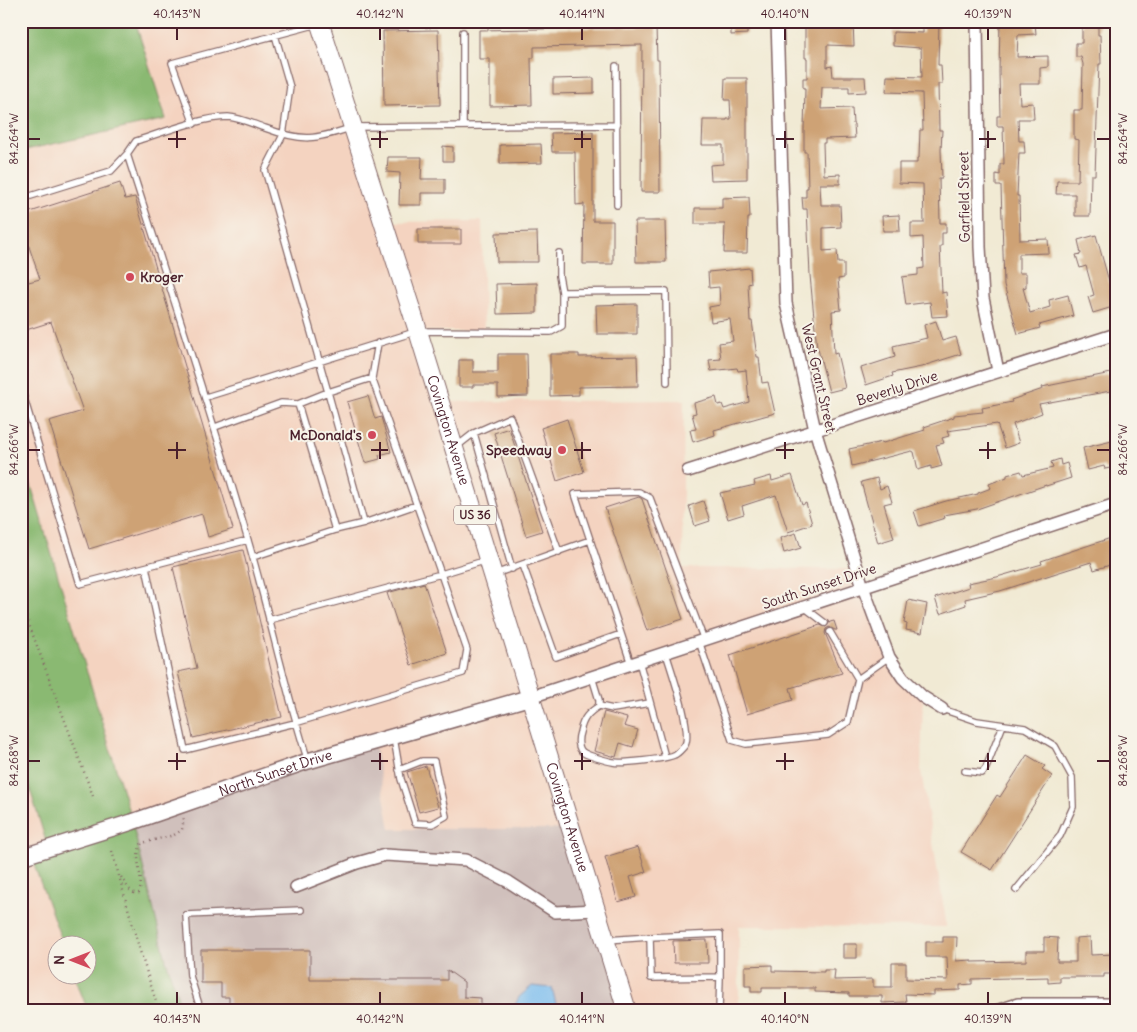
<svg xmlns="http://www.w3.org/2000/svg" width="1137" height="1032" font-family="Delius,sans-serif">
	<rect width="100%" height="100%" fill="#f7f3e8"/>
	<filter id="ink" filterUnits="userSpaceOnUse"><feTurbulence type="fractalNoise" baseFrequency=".02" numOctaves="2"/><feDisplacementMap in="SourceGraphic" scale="10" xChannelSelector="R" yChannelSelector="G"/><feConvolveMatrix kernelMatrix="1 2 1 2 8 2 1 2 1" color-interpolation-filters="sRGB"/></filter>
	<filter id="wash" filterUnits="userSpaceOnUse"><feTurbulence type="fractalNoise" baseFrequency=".0096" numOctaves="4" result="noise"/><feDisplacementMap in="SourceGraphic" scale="20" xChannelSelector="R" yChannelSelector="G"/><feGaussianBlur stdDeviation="1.12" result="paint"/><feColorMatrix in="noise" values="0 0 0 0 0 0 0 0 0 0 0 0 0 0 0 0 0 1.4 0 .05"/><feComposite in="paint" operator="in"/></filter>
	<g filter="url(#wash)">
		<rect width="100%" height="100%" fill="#f1ead4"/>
		<path fill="#f4d3c0" d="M135,21H319L384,222L482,221L484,331H419L440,402L684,400L682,568L858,569L889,657L923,697L921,771L947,927L739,926V1011H627L571,829H390L132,822L21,452V151L166,119Z
			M21,783H28L48,848L30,854L63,944H58V974L74,975L88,1011H21Z"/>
		<path fill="#d0c0bc" d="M374,742L390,829H571L627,1011H182L166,960L132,822Z"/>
		<path fill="#8ab972" stroke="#6a6c4e" d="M21,21H135L166,119L21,151Z
			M21,452L132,822L166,960L182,1011H88L74,975L88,974V944H63L30,854L48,848L28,783H21Z"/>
		<path fill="#79bcef" stroke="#626e8d" d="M532,986L552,988L558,1011H512L519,997Z"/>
		<g id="blocks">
			<path fill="#cea275" d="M731,21H747V34L731,35Z
				M805,21H853L854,46L827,45V67L832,66L833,77H865L866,92L849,93V87H822L821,109L852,108L853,124H854L855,138L825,139V143H823L824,175L840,174V184H820L821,205H840L841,227L823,228V251L837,250L838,263H844V278L838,279L841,310L832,311L834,354L837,353L845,388L829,392L818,349H817L810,275L807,209H803L802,197H806V188H808L807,152H804V130L805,88H803V78H807V58H805Z
				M923,21H939L938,65H941L942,84H938L939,130H942L941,150L942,178H939L940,223H946V233H942V246H940L942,293L946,292L948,316L932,317L930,302L906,305L902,277L918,275V269L924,268L923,237L911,238V223H924L923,184L899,183V163H917V158H919L920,130H923L922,93L886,92L887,76L922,77L921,48L893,46V32L923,33Z
				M1000,21H1018V24L1035,23L1036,34L1018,35L1017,57L1048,56V67L1040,68V84H1019L1020,104L1033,103L1034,119H1018L1019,141H1024L1025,153H1019L1017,196H1019L1020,240L1048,239L1049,253L1019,254V273H1026V287L1023,288L1030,313L1050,307L1049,300L1068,295L1073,316L1039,325L1040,328L1018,334L1004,285L1001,186H996V174L1000,175V164H1004L1003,126H997V116H1000L999,72Z
				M1082,21H1098V35H1100L1101,64H1099L1095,175H1091L1090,216H1075V194H1056L1057,181H1078L1079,140L1074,139V110H1082L1083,64L1081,57H1076V43H1082Z
				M656,27L657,60H659L660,192H641L642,45L534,47V58H531L532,105L490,106V59H479V30Z
				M438,30L440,105L384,106L383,31Z
				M594,78V93L553,94V79Z
				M725,78H747V179L711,180L710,165L723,164V145H702L703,120H727V119H731L730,100H724Z
				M593,132V221H613V264H583L584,204L576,205L575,152H552L551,133Z
				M541,144L542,163L500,164V145Z
				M443,146L453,147V161H443Z
				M388,157H422L421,179H445V193H421V205H399L400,173L387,172Z
				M120,183L125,199L135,197L233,529L208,537L202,514L89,549L49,421L83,411L51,322L26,330L21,315V284L40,279L21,223V215Z
				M749,197L750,218H748L747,253H724L725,224H695V208H722V198Z
				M899,215L900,231H883L882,216Z
				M635,221H665L666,262H636Z
				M418,229H461V244H418Z
				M537,232L538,262H497L496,233Z
				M1096,235L1116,306L1093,313L1088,297L1094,295L1086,266L1080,268L1076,255L1081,254L1078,240Z
				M750,268L751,283L748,284L750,321H752L757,357H759L762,383L768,382L775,413L714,430L715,435L693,442L690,430L696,429L692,414L696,413L694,403L716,397L718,405L722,404L724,409L749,402L746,370L738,371L737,368L711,371L709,360L721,359L719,343L733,341L730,319L711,322L709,307L720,305L719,287L709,288L708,272Z
				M537,283V313L497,314L496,284Z
				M637,304V334H597L596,305Z
				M936,321L942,341L956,337L961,354L926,365V366L892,373L893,376L866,385L861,368L895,357L893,346L927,338L924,325Z
				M498,354H527L528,396L498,397V385H473V387H459V360H473V372H498Z
				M550,354H579V357L637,356L638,386L579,387V395L550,396Z
				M1116,372V390L1039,404L1042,413L1013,424L1019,443L1005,448L997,424L947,431L949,436L942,438L944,443L936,445L942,466L931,469V466L918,470L914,452L912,451L852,466L849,449L882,442L883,443L925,430L924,427L954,417V415L983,412L982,408L1012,402L1011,400L1043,389L1042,387Z
				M368,396L375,419L381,417L391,452L379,455L380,459L365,463L347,402Z
				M567,419L584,472L557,481L541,428Z
				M509,428L542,531L526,536L494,433Z
				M1116,440V467L1105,469L1104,466L1088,470L1083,448Z
				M1060,459L1061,465L1067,463L1071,478L1046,486V485L977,509L944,515L945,518L919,526L914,511L946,501L978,494V493L991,488L989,484L1007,477V475L1021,471L1023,475L1053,468L1051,462Z
				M792,475L802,505L806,503L812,524L788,532L776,495L742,506L744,514L728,519L720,493L755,485L754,481L771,476L772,481Z
				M877,478L880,489L887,486L892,502L884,504L894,538L878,543L861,482Z
				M639,497L642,499L683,619L647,631L605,508Z
				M703,501L710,521L695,526L689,506Z
				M796,533L801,548L784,553L780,538Z
				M1111,538L1116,553V558L1111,559L1113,564L1094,570L1091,562L1000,591L965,599L966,605L940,614L935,598L969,587L968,583L997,577L1042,564L1041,561Z
				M243,550L282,717L193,738L178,672L197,668L173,567Z
				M424,583L447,653L411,665L387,593Z
				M908,600L927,604L922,633L906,630L907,624L904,623Z
				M834,621L837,630H835L829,627L826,629L825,633L842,673L790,688L793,700L747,714L730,655L820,625L826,627L830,622Z
				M604,712L627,718L624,726L638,730L633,747L620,743L616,757L594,751Z
				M1027,755L1045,766L1042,769L1052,776L992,870L961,852L997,795L1000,797Z
				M426,766L438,807L419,812L407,772Z
				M638,847L646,872L630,877L636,897L618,902L605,857Z
				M943,937H957L956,961L971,960V962L1026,961V951H1044V937L1058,938L1057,962H1076V938L1090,937L1091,955L1116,954V974H1104V977H1060V982L1048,983V977L972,979V984L960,985V990L934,991V995L905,994L906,1002L882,1003V996H849V993L815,992V988H762V992H751V986H745V966L772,965V971L824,972V970H835L834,980L873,979V987H892V963H906V979L948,980L947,957H926V942H943Z
				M707,940L708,963H674L673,941Z
				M843,944H857V958H843Z
				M201,950H310V980H447V970L464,982V997L481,998V1011H229V997H221V983H201Z"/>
		</g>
	</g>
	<g filter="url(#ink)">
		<use href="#blocks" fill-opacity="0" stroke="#846666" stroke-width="1"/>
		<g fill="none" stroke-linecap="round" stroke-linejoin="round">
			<defs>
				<path id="lane" d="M463,32V126
					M275,35L290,87L283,135L265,170L328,392L372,378
					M616,66L617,205
					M194,124L172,63L318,24
					M127,154C168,282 210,409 247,537C269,611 284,687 308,761
					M21,199L111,171L127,154L136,141C161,133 203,117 228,117C241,118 253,124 265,128C303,142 315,140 353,127L617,125
					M562,292L666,291L667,382
					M21,388L80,584L248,540
					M206,397L418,331L551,332L562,326V292L559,276V253
					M215,427L281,403L298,404
					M474,433L512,569
					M456,447L474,433L510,417L559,552
					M364,523L328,392L298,404L335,530L364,523L416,505
					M253,557L335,530
					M523,565L556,657L621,634
					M146,567L185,750L295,723L463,673L467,650L441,574L487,560
					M495,574L590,540
					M804,607L825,623
					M269,620L441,574L372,378L378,343
					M830,632L858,679
					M699,641L732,740L746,744L828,735L848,722L858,679L889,657
					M639,661L665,757
					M631,664L575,494L639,492L650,498L704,640
					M592,677L599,700V706C588,713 583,718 580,732C578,738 577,749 584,753C589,756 607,761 613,762C621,764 666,759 674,755C677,754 683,748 685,745C693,731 671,670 666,653
					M599,706L613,709L650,703
					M942,709L977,721L1025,728L1055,746L1072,777L1073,807L1060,836L1016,890
					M394,738L401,779L415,823L432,824L446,816L434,761H422L399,770
					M965,771L982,773L986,768L1003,725
					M650,937L720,934V977
					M607,940L650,937L651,978L720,977L719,1011
					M201,1011L190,976L186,915L301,910"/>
				<path id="street" d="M777,21L786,303L815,430L863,587L889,657L903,678L923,697L942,709
					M977,21L980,247L983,298L998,371
					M688,471L1116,334
					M531,697L1116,504
					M296,887L357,863L385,855L466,860L509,882L555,912L596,910
					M996,1011L1018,1004H1116"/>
				<g id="secondary">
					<path id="s1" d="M21,857L132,822L308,761L531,697"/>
				</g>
				<g id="primary">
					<path id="s2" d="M319,21L418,331L627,1011"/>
				</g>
			</defs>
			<use href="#lane" stroke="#846666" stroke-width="8"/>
			<use href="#street" stroke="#846666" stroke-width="14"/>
			<use href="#secondary" stroke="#846666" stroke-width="18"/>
			<use href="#primary" stroke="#846666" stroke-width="20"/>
			<path stroke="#846666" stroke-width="2.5" stroke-dasharray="1 4" stroke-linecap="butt" d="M21,603L93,796
				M112,851L140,951L159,1011
				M121,877L129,889L134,893H139C145,876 132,859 142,843L174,835L182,830L184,817"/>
			<use href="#lane" stroke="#fff" stroke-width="5.5"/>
			<use href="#street" stroke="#fff" stroke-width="11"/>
			<use href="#secondary" stroke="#fff" stroke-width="15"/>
			<use href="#primary" stroke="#fff" stroke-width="18"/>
		</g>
	</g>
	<path fill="none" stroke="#4a1f2b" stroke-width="2" d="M177,28V40M380,28V40M582,28V40M785,28V40M988,28V40M177,131V148M380,131V148M582,131V148M785,131V148M988,131V148M28,139H40M168,139H186M371,139H388M574,139H591M776,139H794M979,139H996M1097,139H1110M177,442V459M380,442V459M582,442V459M785,442V459M988,442V459M28,450H40M168,450H186M371,450H388M574,450H591M776,450H794M979,450H996M1097,450H1110M177,753V770M380,753V770M582,753V770M785,753V770M988,753V770M28,761H40M168,761H186M371,761H388M574,761H591M776,761H794M979,761H996M1097,761H1110M177,992V1004M380,992V1004M582,992V1004M785,992V1004M988,992V1004"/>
	<g fill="#d1495b" stroke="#f7f3e8" stroke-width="2">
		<circle cx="130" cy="277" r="5"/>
		<circle cx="372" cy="435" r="5"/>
		<circle cx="562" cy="450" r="5"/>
	</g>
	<g text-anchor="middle" stroke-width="4" stroke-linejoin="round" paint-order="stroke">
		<rect fill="#f7f3e8" stroke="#7e5f64" stroke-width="1" x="454" y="505.5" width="42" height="19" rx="4"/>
		<g font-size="12" font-weight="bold" fill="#4a1f2b">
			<text x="475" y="519">US 36</text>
		</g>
		<g font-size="14" fill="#4a1f2b" stroke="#f7f3e8">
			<text transform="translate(964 197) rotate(-91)" y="5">Garfield Street</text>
			<text transform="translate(819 378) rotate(77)" y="5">West Grant Street</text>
			<text transform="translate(897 388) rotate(-18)" y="5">Beverly Drive</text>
			<text dy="5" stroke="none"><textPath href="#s2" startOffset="429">Covington Avenue</textPath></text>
			<text transform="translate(819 586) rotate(-18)" y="5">South Sunset Drive</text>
			<text dy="5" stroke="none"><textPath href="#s1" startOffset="268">North Sunset Drive</textPath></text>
			<text dy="5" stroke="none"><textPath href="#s2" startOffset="834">Covington Avenue</textPath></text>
		</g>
		<g font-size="14" font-weight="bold" fill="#4a1f2b" stroke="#f7f3e8" text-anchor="end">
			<text x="140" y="282" text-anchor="start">Kroger</text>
			<text x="362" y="440">McDonald's</text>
			<text x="552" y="455">Speedway</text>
		</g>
	</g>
	<rect width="1137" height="1032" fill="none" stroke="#f7f3e8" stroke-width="55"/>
	<g transform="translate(72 960) rotate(270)"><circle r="24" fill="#f7f3e8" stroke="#b29e9c"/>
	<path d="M0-4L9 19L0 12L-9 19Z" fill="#d1495b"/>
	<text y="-8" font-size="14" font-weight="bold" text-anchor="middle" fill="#4a1f2b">N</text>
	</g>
	<rect x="28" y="28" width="1082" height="976" fill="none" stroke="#4a1f2b" stroke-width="2"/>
	<g font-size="12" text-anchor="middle" fill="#4a1f2b">
		<text x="177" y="18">40.143°N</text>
		<text x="380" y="18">40.142°N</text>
		<text x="582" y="18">40.141°N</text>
		<text x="785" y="18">40.140°N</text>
		<text x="988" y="18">40.139°N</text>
		<text transform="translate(1123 139) rotate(-90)" y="4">84.264°W</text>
		<text transform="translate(14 139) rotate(-90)" y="4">84.264°W</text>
		<text transform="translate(1123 450) rotate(-90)" y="4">84.266°W</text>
		<text transform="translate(14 450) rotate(-90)" y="4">84.266°W</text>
		<text transform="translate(1123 761) rotate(-90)" y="4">84.268°W</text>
		<text transform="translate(14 761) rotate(-90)" y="4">84.268°W</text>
		<text x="177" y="1023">40.143°N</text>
		<text x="380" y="1023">40.142°N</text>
		<text x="582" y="1023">40.141°N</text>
		<text x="785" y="1023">40.140°N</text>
		<text x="988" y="1023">40.139°N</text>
	</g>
</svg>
